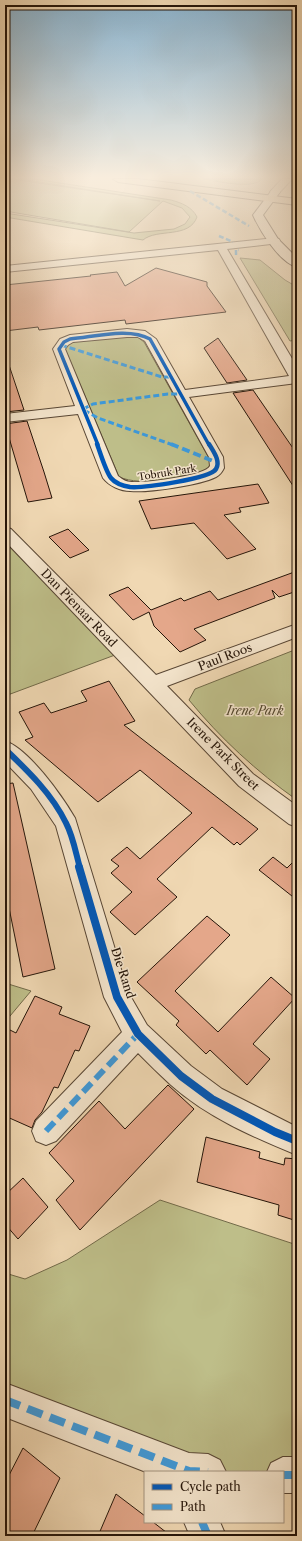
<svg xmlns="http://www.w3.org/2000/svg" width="302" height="1541" font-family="'Libre Caslon Text',serif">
	<rect width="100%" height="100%" fill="#f0d8b3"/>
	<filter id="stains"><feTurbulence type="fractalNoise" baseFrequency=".005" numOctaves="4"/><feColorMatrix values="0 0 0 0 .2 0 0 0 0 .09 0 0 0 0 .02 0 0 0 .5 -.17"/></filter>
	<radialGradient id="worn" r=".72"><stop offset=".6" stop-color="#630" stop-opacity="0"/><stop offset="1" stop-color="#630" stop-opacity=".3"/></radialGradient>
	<path fill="#bebe89" stroke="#726a49" d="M12,179L160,201L19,179H34L171,200C182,203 192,207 197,217C189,239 157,228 143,240L5,217V213L134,233L174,229L185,224L190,217L182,208L163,201L129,232L5,211V183Z
		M203,179H262C253,190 217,181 203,179Z
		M240,258L260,260L285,280L297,287V340L290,341Z
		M136,336L144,342L210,460L209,469L201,473C175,477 144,487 119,477L65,349L68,344L77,341Z
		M5,542L115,655L5,696Z
		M297,649V800C257,772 220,738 189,700L195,689Z
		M5,983L31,991L5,1022Z
		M160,1200L297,1245V1489L283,1472H192L5,1392V1273L25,1279L67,1260Z"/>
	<path fill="#e4a78a" stroke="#251509" d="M156,268L207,282V286L226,312L126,324L125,320L39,330L38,327L5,331V285L91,276L90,275L117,272L125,286Z
		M218,338L247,380L227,383L204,348Z
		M9,365L24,410L5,412V366Z
		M253,390L297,454V492L233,393Z
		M27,421L44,472L52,498L28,502L5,424Z
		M258,484L269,503L239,508L241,512L224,515L256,549L227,559L194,523L151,529L139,501Z
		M68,529L89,550L70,558L49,537Z
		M297,571V591L279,597L272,590L275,598L194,629L206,640L180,652L154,626L149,612L133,620L109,595L128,587L151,610L181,598L184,601L210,591L218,600Z
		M109,681L135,721L124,725L258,829L240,845L237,842L234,845L212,827L157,879L177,897L135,935L110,912L132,892L111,873L119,866L111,860L127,847L140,859L192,813L140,770L98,802L25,740L33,737L19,712L44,703L51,713L87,701L81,691Z
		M13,783L55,969L23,977L5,888V784Z
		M273,857L287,868L297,858V900L259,870Z
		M207,916L230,935L175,991L218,1032L271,977L295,998L253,1044L270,1059L247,1085L210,1050L206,1054L176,1025L179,1021L137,982Z
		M35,996L62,1007L59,1014L90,1026L79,1051L75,1050L58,1088L54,1087L42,1112L35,1120L32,1128L5,1116V1040L10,1030L16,1033Z
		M168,1085L194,1109L80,1230L56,1200L74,1181L49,1153L99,1101L125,1129Z
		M206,1137L260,1152L259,1158L284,1165L285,1158L297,1159V1221L278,1215L279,1205L197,1182Z
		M23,1178L48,1207L18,1239L5,1224V1195Z
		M23,1448L60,1478L32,1536H5V1483Z
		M116,1494L145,1516V1522H153L171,1536H98Z"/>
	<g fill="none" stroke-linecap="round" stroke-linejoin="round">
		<defs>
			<path id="minor" d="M275,238L279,239L280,241L279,243L227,249L297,367V383L189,397L223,457L224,468C222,472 220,475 216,477C200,485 148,493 130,491C121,491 109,486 103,478L78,414L5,422V414L75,406L53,349L60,339L70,335L127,329L145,331L156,339L185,390L289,376L218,250L5,272V266ZM127,337H138L145,341L209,457L210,466C205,476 144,483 132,482C126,482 122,479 118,476L65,349L68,345L73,342Z
				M5,527L11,529L156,675L297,624V637L167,686L253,774L297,806V827L289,824L239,786L5,541Z
				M5,741C29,749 62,796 75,818L128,992L147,1025L191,1066L222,1089L297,1127V1155C253,1137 207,1117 171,1085C160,1075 149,1064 138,1053L56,1141L46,1145L36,1141L32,1131L36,1121L122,1032L104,997L56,826L31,789L5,762Z
				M5,1383L189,1453L208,1454L220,1460L226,1472H146L5,1417Z
				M283,1457H297V1493H283V1472H267L271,1463Z
				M184,1522H220L226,1536H190Z"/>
			<path id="tertiary" d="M282,179H292L278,194H272L270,192Z"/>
			<path id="secondary" d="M275,189L280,192L263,215L278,239L297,258V267C280,263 260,231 253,215L272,190Z"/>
			<path id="primary" d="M113,179H138L297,199V205L118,182Z"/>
		</defs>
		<use href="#minor" stroke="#584634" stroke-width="2"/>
		<use href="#tertiary" stroke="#584634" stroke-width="2"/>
		<use href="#secondary" stroke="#251509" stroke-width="2"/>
		<use href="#primary" stroke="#251509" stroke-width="2"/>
		<use href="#minor" fill="#f5e6ce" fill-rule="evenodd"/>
		<use href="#tertiary" fill="#f5e6ce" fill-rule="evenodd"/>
		<use href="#secondary" fill="#f5e6ce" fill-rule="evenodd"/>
		<use href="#primary" fill="#f0d8b3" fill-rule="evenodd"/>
		<path stroke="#3c9add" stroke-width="2.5" stroke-dasharray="5 2.5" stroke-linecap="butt" d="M190,191L249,226
			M219,236L233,242
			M236,255V250H239"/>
		<path stroke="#3c9add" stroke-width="3" stroke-dasharray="6 3" stroke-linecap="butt" d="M61,345L162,377H172
			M83,409L93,404L168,394H182
			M84,410L98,418L173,445"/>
		<path stroke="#3c9add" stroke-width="4" stroke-dasharray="8 4" stroke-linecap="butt" d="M171,444L218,463"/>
		<path stroke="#3c9add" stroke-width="6" stroke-dasharray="12 6" stroke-linecap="butt" d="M46,1131L138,1034"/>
		<path stroke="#3c9add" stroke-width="8" stroke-dasharray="16 8" stroke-linecap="butt" d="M5,1400L189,1471L208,1472
			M283,1475H297
			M202,1522L208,1536"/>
		<defs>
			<path id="cycleway-far3" d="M98,445L59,349L64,342L70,339C94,337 129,327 150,339L209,445"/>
			<path id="cycleway-far2" d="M97,444C100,452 106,472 111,478C115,483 124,486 130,487C143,488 210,479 216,469C221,461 213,451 209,444"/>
			<path id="cycleway-far1" d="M5,749C28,771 52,794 66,823C73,836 76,854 80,868"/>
			<path id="cycleway" d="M79,867L117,997L138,1034L181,1076L212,1099L275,1132L297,1141"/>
		</defs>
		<use href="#cycleway-far3" stroke="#f5e6ce" stroke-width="5"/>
		<use href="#cycleway-far2" stroke="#f5e6ce" stroke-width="6"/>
		<use href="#cycleway-far1" stroke="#f5e6ce" stroke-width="8"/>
		<use href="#cycleway" stroke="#f5e6ce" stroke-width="10"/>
		<use href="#cycleway-far3" stroke="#0057b8" stroke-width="3.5"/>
		<use href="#cycleway-far2" stroke="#0057b8" stroke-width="4.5"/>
		<use href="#cycleway-far1" stroke="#0057b8" stroke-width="6"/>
		<use href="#cycleway" stroke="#0057b8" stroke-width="8"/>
	</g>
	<linearGradient id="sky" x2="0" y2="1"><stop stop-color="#8ab6d4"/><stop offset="0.45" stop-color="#f8eddd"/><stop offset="1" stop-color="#f8eddd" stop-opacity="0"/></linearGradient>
	<rect width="302" height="394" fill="url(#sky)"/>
	<g text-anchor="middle" stroke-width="3" stroke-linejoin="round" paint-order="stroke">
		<g font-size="10" fill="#251509" stroke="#f5e6ce">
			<text transform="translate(167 472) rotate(-9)" y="4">Tobruk Park</text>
		</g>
		<g font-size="12" fill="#251509" stroke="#f5e6ce">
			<text transform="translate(79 608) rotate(46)" y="4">Dan Pienaar Road</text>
			<text transform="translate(225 657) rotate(-21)" y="4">Paul Roos</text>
			<text transform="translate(223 754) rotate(45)" y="4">Irene Park Street</text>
			<text transform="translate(123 973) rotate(72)" y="4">Die Rand</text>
		</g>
		<g font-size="12" font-style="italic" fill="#53482f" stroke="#f5e6ce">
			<text x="255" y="715">Irene Park</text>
		</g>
	</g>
	<rect width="302" height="1541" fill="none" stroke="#f0d8b3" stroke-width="20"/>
	<rect x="6" y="6" width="290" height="1529" fill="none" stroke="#251509" stroke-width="2"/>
	<rect x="10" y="10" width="282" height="1521" fill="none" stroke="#251509"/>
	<rect x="144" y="1471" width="140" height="52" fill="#f5e6ce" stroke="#a2927f"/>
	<rect x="152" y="1484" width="20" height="6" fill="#0057b8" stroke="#a2927f"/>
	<text x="180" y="1491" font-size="12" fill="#251509">Cycle path</text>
	<rect x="152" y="1504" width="20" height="6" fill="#3c9add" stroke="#a2927f"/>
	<text x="180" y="1511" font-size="12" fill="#251509">Path</text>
	<rect width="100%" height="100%" filter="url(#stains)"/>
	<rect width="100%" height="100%" fill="url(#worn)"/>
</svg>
